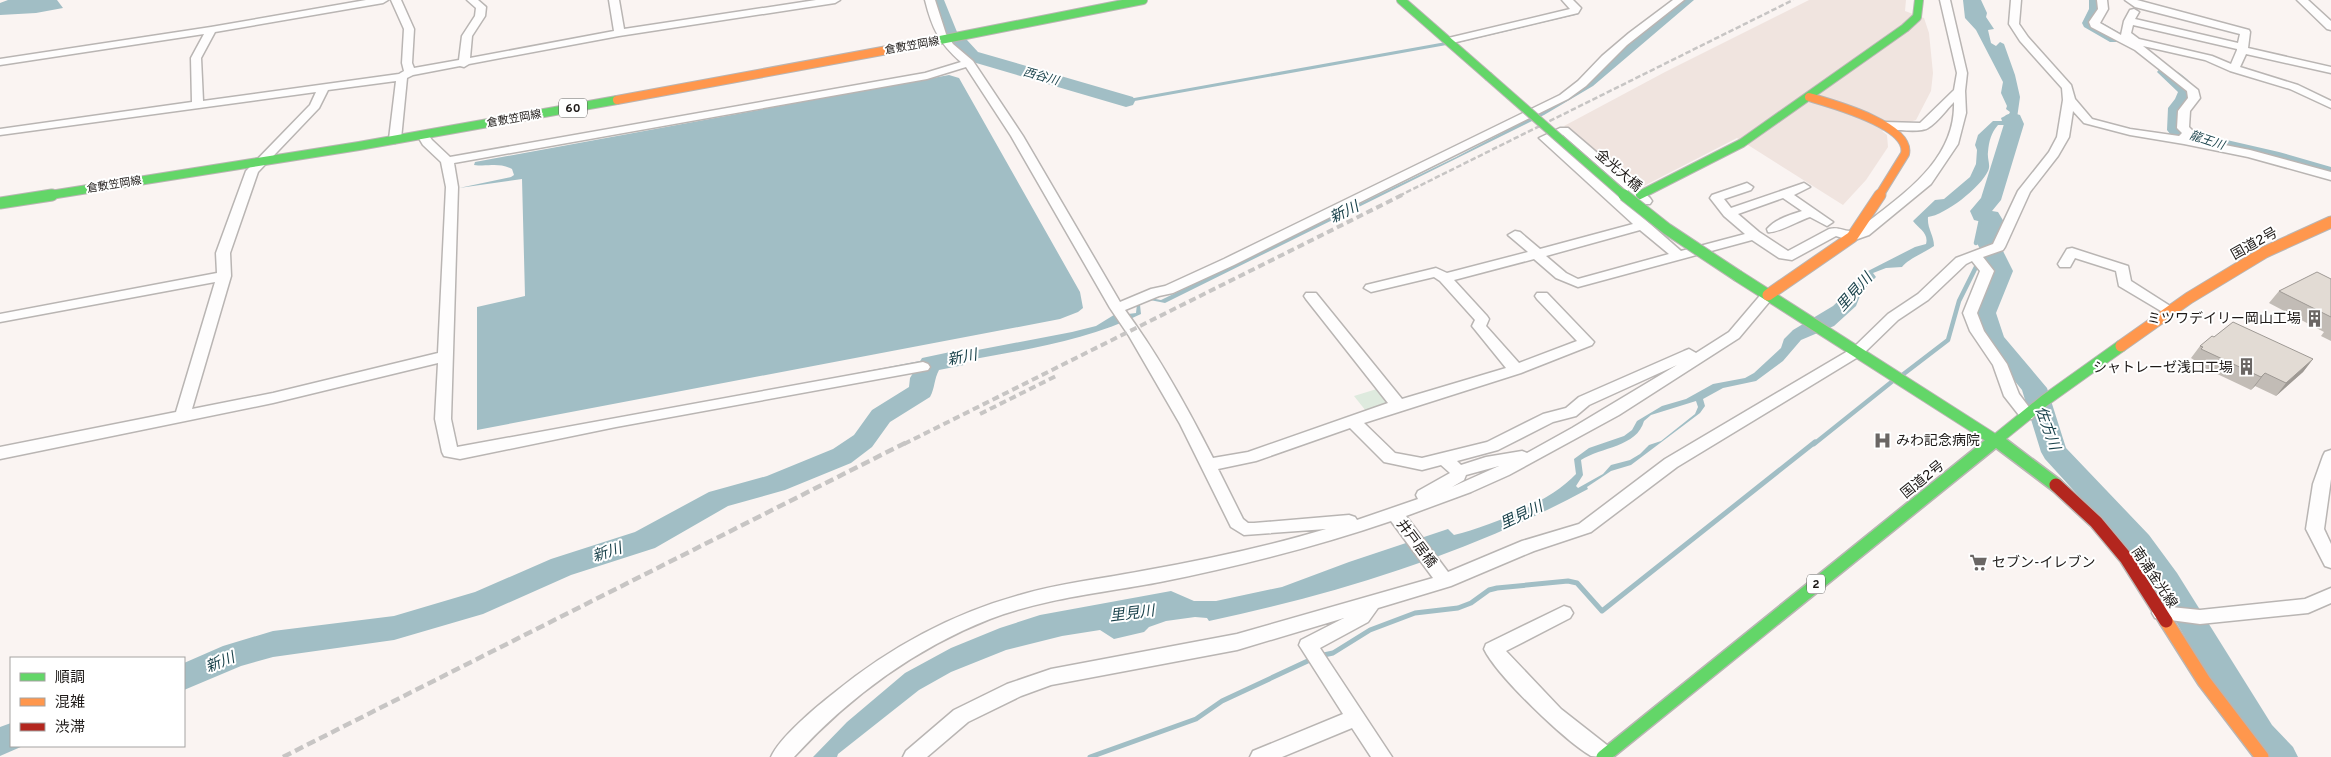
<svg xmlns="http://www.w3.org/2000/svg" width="2331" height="757" font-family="Overpass,'Noto Sans JP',sans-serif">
	<rect width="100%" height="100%" fill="#faf4f2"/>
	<path fill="#f0e4df" d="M1809,0H1906L1905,11L1924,18L1929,33L1933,73L1931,91L1916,120L1882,131L1887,135L1888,147L1866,180L1843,205L1737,138L1640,188H1635L1564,126L1665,72Z"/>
	<path fill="#deeade" d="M1380,388L1392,403L1366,411L1354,396Z"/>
	<path fill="#a1bec5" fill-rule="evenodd" d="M8,0H57L63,8L36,13L0,15V3Z
		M1683,0H1694L1593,86L1544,115L1165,303L1150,300L1140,305L1141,314C1080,344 1009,352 942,365L925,364L858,376L857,373L1072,332L1096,326L1122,310L1128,314L1136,313L1137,304L1150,298L1161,300L1456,157L1571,97L1589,84L1606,60Z
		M1963,0H1981L1987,13L1986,17L1994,29L1988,30L1991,43L1996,46L2000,42L2004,44L2015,75L2020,97L2016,125H1998C1991,133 1989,141 1988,152C1987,159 1991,165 1988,171C1980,188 1945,215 1928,217C1927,229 1934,235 1934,246C1924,253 1908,259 1902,267L1886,268L1873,273L1876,277L1862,291L1856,306L1834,326L1801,340L1783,361L1756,381L1723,388L1703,399L1705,406L1700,413L1631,465L1611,471L1587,487L1588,489C1470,553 1340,593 1209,621L1207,618L1195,617L1166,621L1149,627L1144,632L1114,639L1100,630L1062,636L1006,650L951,672L919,690L838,754L837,757H813L847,722L905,673L951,648L1000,628L1040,615L1171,591L1194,601H1216L1282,587L1349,562L1448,529L1454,535C1491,526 1550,502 1576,474L1574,459L1589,448L1624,436L1632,430L1637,421L1662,406L1686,399L1713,384L1745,378L1754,373L1781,348L1784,339L1793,330L1833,306L1865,276L1868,271L1915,247L1926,244C1929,233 1919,229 1913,221L1935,200L1944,199L1970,177L1976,164L1977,150L1975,145L1978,135L1993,121H2002L2001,118L2009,114L2010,112L2006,109L2007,106L2001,93L2003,82L1976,30L1965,18ZM1696,401L1698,407L1695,414L1661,441L1649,445L1640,454L1630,460L1611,465L1603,474L1578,488L1576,486L1583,475L1581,460C1601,447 1637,447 1644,421L1651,415Z
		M949,75L959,78L1080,292L1083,308L1078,312L1060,319L477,430V307L525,296L522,179L459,188L511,177L514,175L512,169C497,162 489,167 474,165L475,162Z"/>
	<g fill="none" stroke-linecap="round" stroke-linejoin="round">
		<path stroke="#a1bec5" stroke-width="3" d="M1459,41L1577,13L1580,8L1572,0
			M1126,101L1449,43"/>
		<path stroke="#a1bec5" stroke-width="4.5" d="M1976,243L1982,215
			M1901,376L1948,340L1959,301L1976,267
			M1814,444L1894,380"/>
		<path stroke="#a1bec5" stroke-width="5" d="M1319,656L1333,653L1370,630L1415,613L1458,608L1471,603L1489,590L1497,588L1568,581L1577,583L1602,611L1815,442
			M1090,757L1196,719L1222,701L1312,659"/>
		<path fill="#a1bec5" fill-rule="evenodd" d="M928,0H944L957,32L954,36H942Z
			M2089,0H2105V9L2099,21L2122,34L2125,38L2122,42H2110L2084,27L2082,23L2089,9Z
			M961,39L967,40L978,52L1133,97L1135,101L1133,105L1126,107L966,60L952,44L955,40Z
			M2166,67C2178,70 2191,80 2196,92L2186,109L2187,127L2205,135L2279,152L2331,167V179L2274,163L2192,144L2170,134L2167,130L2168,108L2175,99L2178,92L2157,72L2160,68Z
			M2013,113L2020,115L2024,124L2001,200L1992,211L1998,212L2004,222L1998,241L2013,271L1996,313L2004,337L2047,388L2066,448L2149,535L2177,573L2272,725L2293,747L2298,757H2259L2248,745L2157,589L2129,551L2045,459L2041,452L2022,390L1981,339L1972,313L1991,271L1976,241L1982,222L1974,220L1970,211L1981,198L2004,124L2003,119L2006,115Z
			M955,351L964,353L967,359L964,365L939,370C934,379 935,388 930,397L890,422L872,447L851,463L785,490L728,506L655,548L571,575L483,614L394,640L273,657L241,666L184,690V663L223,646L273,631L394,616L475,592L551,559L635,532L709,492L767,476L833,449L854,435L872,410L909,387L910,378L922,358Z
			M11,723V746H23L0,756V727Z"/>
		<defs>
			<path id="street" d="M366,0H388L383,3L215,32L201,58L203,101L399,74L404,71L402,63L404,29L391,0H401L414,29L412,63L414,68L459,60L462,36L475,16L476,8L467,0H478L486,7L485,16L472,36L470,58L614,31L609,0H619L624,29L816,0H840L835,3L619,36L469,64L464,67L460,66L413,75L407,78L401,139L395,143L389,139L396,81L328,90L319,108L258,172L230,253L231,276L192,409L273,393L438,353L446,187L441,162L423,145L417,135L419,133H427L432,140L450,157L925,73L961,62C939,43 932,28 925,0H935L946,34L953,44L973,61L1023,136L1120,302L1151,289L1165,286L1224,259L1560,95L1578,81L1602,56L1629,33L1673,0H1684L1627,45L1586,86L1568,99L1234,265L1173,293L1159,296L1125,310C1159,356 1187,407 1213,458L1248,452L1388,403L1306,299L1304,296L1306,293H1316L1402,399L1506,368L1472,326L1475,320L1440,281L1434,277L1371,292L1364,288L1366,285L1436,268L1447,273L1528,252L1508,235L1515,231L1520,232L1540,249L1633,224L1539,138L1560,128H1568L1650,198L1652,201L1650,204H1642L1563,135L1553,139L1681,251L1745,234L1724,216L1710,198L1712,195L1747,183L1753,187L1751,190L1724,199L1731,208L1804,183L1810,187L1794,195L1833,222L1827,226L1810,217C1800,220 1776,234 1768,232L1767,229C1775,219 1790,215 1802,211L1783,198L1738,214L1759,232L1788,251L1829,229C1842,226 1845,235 1859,229C1900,196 1956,162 1954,102C1946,110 1938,122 1928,128C1921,133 1884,130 1878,125L1884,122L1920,123L1954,90L1957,73L1940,0H1950L1967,73L1965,91L1966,113L1958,144L1931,184L1869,235L1852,241L1836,236L1792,260L1779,258L1752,240L1578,287L1556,278L1534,259L1454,280L1487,316L1489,319L1486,326L1519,363L1577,341L1537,299L1535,296L1537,293H1547L1594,342L1592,345L1521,373L1364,423L1395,453L1422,458L1487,442L1543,414L1566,408L1579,397L1684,351L1689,349L1696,353L1729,332L1763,292H1773L1775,295L1739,338L1619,415L1509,475L1471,492L1406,516L1448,572L1522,541L1579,524L1665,459L1853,348L1888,314L1918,294L1956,258L1993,244L2018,191L2049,152L2057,137L2063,100L2062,88L2020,41L2009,24L2011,0H2021L2019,24L2028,37L2071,85L2075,99L2092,119L2130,129L2179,136L2182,133L2177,128L2178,111L2188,98L2187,91L2135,50L2091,27L2089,22L2098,9L2097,0H2107L2108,9L2100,23L2121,35L2124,21L2130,10L2134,9L2139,12L2135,19L2238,43L2240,34L2135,7L2125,0H2137L2249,30L2250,32L2248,48L2331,67V73L2246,54L2240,67L2298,85L2331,101V108L2290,89L2230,71L2205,60L2143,46L2198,90L2200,98L2190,111L2189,127L2194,132L2190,138L2250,150L2331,172V180L2248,157L2184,144L2130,135L2084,123L2073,111L2069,137L2058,156L2030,192L2005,247L2003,250L1983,257L1994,271L1977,313L1984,331L2007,364L2019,394L2035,415L2032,419H2022L2004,396L1993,365L1970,331L1963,313L1980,271L1972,261L1966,264L1928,300L1898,320L1863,354L1677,467L1591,532L1534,551L1451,586L1378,608L1368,622L1320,648L1392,757H1371L1352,728L1282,757H1250L1253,751L1343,714L1299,645L1301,640L1344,618L1237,650L1051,685L1021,696L968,722L927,757H903L906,751L954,710L1007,684L1051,669L1237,634L1433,578L1391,521C1315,547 1239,566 1160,582C1103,593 1045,598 990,619C914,649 849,697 794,757H771C780,737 816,707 834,693C889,648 951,614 1020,595C1060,583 1101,579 1142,571C1204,560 1266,547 1326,529L1244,535L1231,527L1180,424L1129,336L1110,308L1011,136L966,67L927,79L454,163L458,187L451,419L457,447L923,362L928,364L930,367L928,370L616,427L460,459L444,456L442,452L435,419L438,363L273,403L0,459V447L176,412L215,282L0,322V314L217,273L216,253L246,171L310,105L316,92L0,135V129L192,102L191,58L204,34L0,65V59L211,27ZM2133,25L2237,49V50L2231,64L2212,56L2139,39L2131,33ZM1640,230L1669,254L1578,279L1566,273L1546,256ZM1677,365L1572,428L1527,453L1522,451L1486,457L1461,465L1457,461L1498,450L1553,422L1576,416L1589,405ZM1350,428L1384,462L1422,470L1441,465L1450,473L1418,491L1416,495L1418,499L1357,520L1355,517L1349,515L1254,523H1248L1243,519L1218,469L1256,461ZM1499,466L1452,487L1464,480L1466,475Z
				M1562,0H1573L1581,8L1578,13L1448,44L1443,41L1444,39L1570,9Z
				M2297,0H2308L2331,21V30L2327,29Z
				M2072,248L2128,266L2131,281L2178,311L2176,314H2166L2119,286L2116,271L2075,258L2070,267H2060L2058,264L2067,249Z
				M2331,450V479L2324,529L2331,544V568L2325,566L2306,529L2313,484L2323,456L2325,452Z
				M2331,588V603L2308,613L2200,624L2155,618L2152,613L2155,608L2161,606L2200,610L2305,599Z
				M1564,606L1570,608L1573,613L1570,618L1506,651L1561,709L1612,749L1614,757C1608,757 1597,757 1591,756C1565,741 1497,676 1484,649L1486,644Z"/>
			<path id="fast-far2" d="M1401,0L1488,76
				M920,44L1143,0
				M1640,195L1742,143L1905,28L1917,17L1919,0
				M44,196L359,146L617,100"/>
			<path id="fast-far1" d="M0,203L52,195
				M1738,276L2001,444
				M1991,444L2044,401L2121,346"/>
			<path id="fast" d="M1999,442L2056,485
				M1603,757L1993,442"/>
			<path id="slow-far2" d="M1809,97C1829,103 1912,125 1905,154L1879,196
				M617,100L920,44"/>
			<path id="slow-far1" d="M1768,295L1852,237L1880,195
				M2121,346L2189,298L2265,252L2331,222"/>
			<path id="slow" d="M2166,621L2204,681L2262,757"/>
			<path id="jam" d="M2056,485L2096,522L2126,558L2166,621"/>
		</defs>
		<use href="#street" stroke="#b9b5b3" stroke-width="3"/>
		<use href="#fast-far2" stroke="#b9b5b3" stroke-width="10"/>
		<use href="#fast-far1" stroke="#b9b5b3" stroke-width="13"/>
		<use href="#fast" stroke="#b9b5b3" stroke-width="16"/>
		<use href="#slow-far2" stroke="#b9b5b3" stroke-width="10"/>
		<use href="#slow-far1" stroke="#b9b5b3" stroke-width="13"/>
		<use href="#slow" stroke="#b9b5b3" stroke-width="16"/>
		<use href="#jam" stroke="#b9b5b3" stroke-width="16"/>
		<use href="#street" fill="#fefdfd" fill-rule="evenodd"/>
		<use href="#fast-far2" stroke="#63d668" stroke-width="8"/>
		<use href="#fast-far1" stroke="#63d668" stroke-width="11"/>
		<use href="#fast" stroke="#63d668" stroke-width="13"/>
		<use href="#slow-far2" stroke="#ff974d" stroke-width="8"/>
		<use href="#slow-far1" stroke="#ff974d" stroke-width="11"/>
		<use href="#slow" stroke="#ff974d" stroke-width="13"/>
		<use href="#jam" stroke="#b3261e" stroke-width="13"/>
		<path stroke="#c7c5c4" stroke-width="2.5" stroke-dasharray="5.5 2.5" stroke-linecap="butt" d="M1399,196L1793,0"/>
		<path stroke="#c7c5c4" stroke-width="4" stroke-dasharray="7 4" stroke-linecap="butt" d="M980,414L1058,375
			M904,444L1402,195"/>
		<path stroke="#c7c5c4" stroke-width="4.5" stroke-dasharray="9 4.5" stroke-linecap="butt" d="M283,757L907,442"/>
		<defs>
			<path id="fast-bridge-far1" d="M1488,76L1625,196"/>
			<path id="fast-bridge" d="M1624,195L1667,229L1738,276"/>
		</defs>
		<use href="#fast-bridge-far1" stroke="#b9b5b3" stroke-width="10" stroke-linecap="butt"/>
		<use href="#fast-bridge" stroke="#b9b5b3" stroke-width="13" stroke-linecap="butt"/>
		<use href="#fast-bridge-far1" stroke="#63d668" stroke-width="8"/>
		<use href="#fast-bridge" stroke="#63d668" stroke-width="11"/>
	</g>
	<path fill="#c2bcb6" d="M2331,279V341L2321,336L2324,332L2269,303L2279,291Z
		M2200,346L2313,359L2303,372L2276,396L2255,386L2251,390L2192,362L2194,360L2191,358Z"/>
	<path fill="#9e9994" d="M2313,359L2303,372L2276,396L2286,383Z
		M2265,373L2255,386L2251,390L2261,377Z"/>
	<path fill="#e2dbd4" stroke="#9e9994" d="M2317,272L2331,279V317L2279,291Z
		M2233,322L2313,359L2286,383L2265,373L2261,377L2201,349L2203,347L2200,346L2212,336L2214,337Z"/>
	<defs>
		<symbol id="building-bare" viewBox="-9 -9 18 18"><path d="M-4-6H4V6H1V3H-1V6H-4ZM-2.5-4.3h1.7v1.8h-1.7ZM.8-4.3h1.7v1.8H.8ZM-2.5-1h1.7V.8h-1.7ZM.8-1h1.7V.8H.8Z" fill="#6a6664" stroke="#fff" stroke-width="2.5" paint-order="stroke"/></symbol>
		<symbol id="hospital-bare" viewBox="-9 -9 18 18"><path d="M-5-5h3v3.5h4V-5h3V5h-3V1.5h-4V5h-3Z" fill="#6a6664" stroke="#fff" stroke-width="2.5" paint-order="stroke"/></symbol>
		<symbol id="supermarket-bare" viewBox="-9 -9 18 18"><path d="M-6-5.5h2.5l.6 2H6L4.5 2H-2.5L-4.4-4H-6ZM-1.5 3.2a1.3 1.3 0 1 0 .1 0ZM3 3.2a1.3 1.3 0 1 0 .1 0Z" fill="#6a6664" stroke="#fff" stroke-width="2.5" paint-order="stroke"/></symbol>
	</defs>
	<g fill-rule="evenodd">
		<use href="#building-bare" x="2302" y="306" width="25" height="25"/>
		<use href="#building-bare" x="2234" y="354" width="25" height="25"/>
		<use href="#hospital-bare" x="1870" y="428" width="25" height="25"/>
		<use href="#supermarket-bare" x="1966" y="550" width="25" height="25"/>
	</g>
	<g text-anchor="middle" stroke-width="4" stroke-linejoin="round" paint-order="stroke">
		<g font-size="11" fill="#1d1917" stroke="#fff">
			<text transform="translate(912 45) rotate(-10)" y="4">倉敷笠岡線</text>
			<text transform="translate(514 118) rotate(-10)" y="4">倉敷笠岡線</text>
			<text transform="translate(114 184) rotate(-9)" y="4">倉敷笠岡線</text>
		</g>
		<g font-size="12" font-style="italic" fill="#163f48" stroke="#fff">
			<text transform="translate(1041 76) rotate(16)" y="4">西谷川</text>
			<text transform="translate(2207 140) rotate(18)" y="4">龍王川</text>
		</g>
		<g fill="#fff" stroke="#615e5d" stroke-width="1">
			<rect x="559" y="98.5" width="28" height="19" rx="4"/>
			<rect x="1807" y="574.5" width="18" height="19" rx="4"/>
		</g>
		<g font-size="12" font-weight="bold" fill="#1d1917">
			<text x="573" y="112">60</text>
			<text x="1816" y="588">2</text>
		</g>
		<g font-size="14" fill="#1d1917" stroke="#fff">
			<text transform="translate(1619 170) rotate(41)" y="5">金光大橋</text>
			<text transform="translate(2254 243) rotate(-29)" y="5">国道2号</text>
			<text transform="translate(1922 479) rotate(-39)" y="5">国道2号</text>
			<text transform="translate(1417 543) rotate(53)" y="5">井戸居橋</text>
			<text transform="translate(2155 577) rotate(56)" y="5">南浦金光線</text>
		</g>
		<g font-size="14" fill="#1d1917" stroke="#fff" text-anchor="end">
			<text x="2301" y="323">ミツワデイリー岡山工場</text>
			<text x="2233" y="372">シャトレーゼ浅口工場</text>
			<text x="1896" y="445" text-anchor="start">みわ記念病院</text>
			<text x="1992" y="567" text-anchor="start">セブン-イレブン</text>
		</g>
		<g font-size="15" font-style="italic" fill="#163f48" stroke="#fff">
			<text transform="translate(1344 212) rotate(-26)" y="5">新川</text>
			<text transform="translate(1854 292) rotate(-48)" y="5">里見川</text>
			<text transform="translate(962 357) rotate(-11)" y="5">新川</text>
			<text transform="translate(2048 428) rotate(70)" y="5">佐方川</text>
			<text transform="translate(1521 515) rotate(-25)" y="5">里見川</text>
			<text transform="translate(607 552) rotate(-18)" y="5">新川</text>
			<text transform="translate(1132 613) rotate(-7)" y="5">里見川</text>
			<text transform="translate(220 662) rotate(-22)" y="5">新川</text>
		</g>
	</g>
	<rect x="10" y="657" width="175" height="90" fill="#ffffff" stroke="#a5a3a2"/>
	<rect x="20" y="673" width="25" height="8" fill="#63d668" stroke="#a5a3a2"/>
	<text x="55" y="682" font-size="15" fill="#1d1917">順調</text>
	<rect x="20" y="698" width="25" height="8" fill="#ff974d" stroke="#a5a3a2"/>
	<text x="55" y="707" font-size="15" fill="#1d1917">混雑</text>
	<rect x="20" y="723" width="25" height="8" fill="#b3261e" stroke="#a5a3a2"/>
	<text x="55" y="732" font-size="15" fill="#1d1917">渋滞</text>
</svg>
